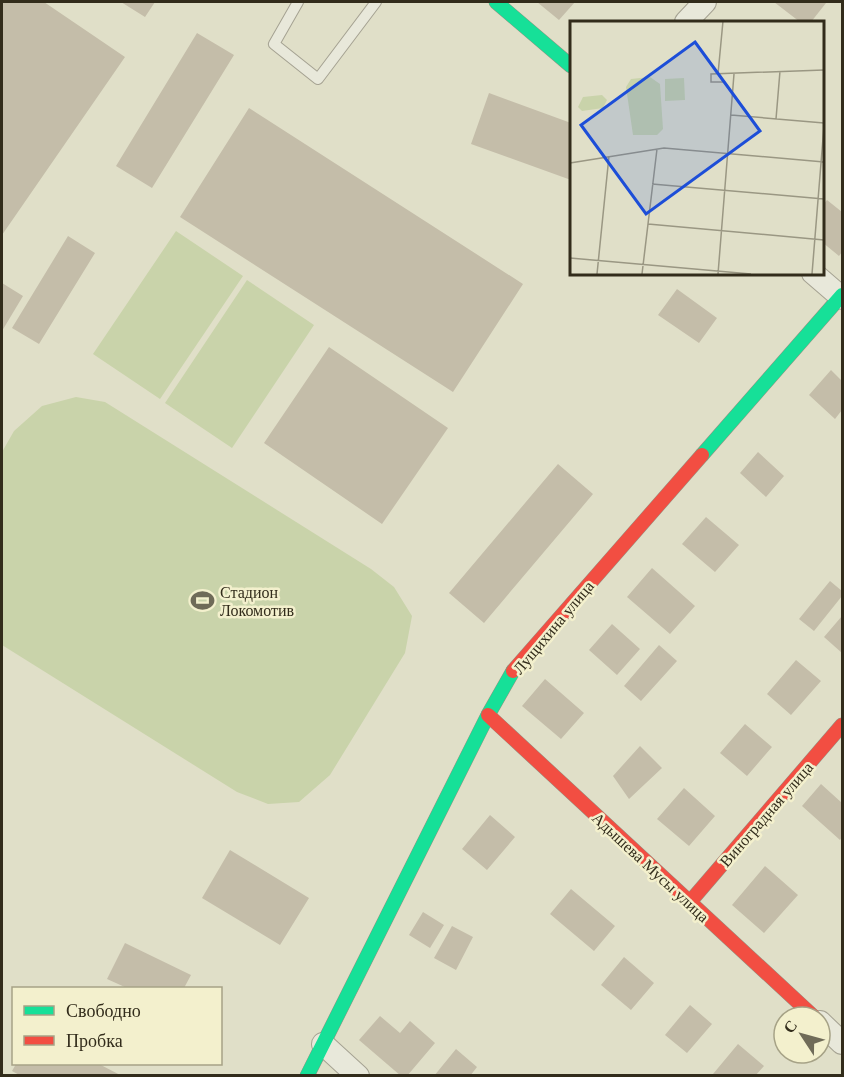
<svg xmlns="http://www.w3.org/2000/svg" width="844" height="1077" font-family="'Libre Baskerville',serif">
	<rect width="100%" height="100%" fill="#e0dfc8"/>
	<path fill="#c9d3aa" d="M176,231L243,276L160,399L93,354Z
		M247,280L314,325L232,448L165,403Z
		M76,397L105,402L371,569L394,587L412,616L405,653L330,775L299,802L268,804L237,792L2,645V452L14,431L42,406Z"/>
	<path fill="#c4bda9" d="M2,2H44L125,57L2,235Z
		M121,2H155L145,17Z
		M537,2H575L559,20Z
		M774,2H824L826,3L811,22H800Z
		M197,33L234,55L152,188L116,166Z
		M489,93L571,123V180L471,144Z
		M249,108L523,284L453,392L180,217Z
		M827,200L842,212V252L839,256L822,242V206Z
		M68,236L95,253L39,344L12,328Z
		M2,283L23,296L2,331Z
		M677,289L717,318L699,343L658,315Z
		M329,347L448,428L382,524L264,443Z
		M831,370L842,381V410L835,419L809,395Z
		M758,452L784,476L766,497L740,473Z
		M558,464L593,494L484,623L449,593Z
		M706,517L739,545L715,572L682,544Z
		M652,568L695,606L670,634L627,597Z
		M830,581L842,591V596L814,631L799,619Z
		M842,616V653L824,637Z
		M612,624L640,649L617,675L589,650Z
		M659,645L677,661L641,701L624,686Z
		M796,660L821,681L791,715L767,694Z
		M545,679L584,713L561,739L522,706Z
		M745,724L772,747L747,776L720,753Z
		M640,746L662,768L629,799L613,776Z
		M821,784L842,803V837L840,840L802,806Z
		M684,788L715,816L689,846L657,819Z
		M490,815L515,837L487,870L462,849Z
		M230,850L309,898L280,945L202,898Z
		M765,866L798,895L764,933L732,905Z
		M571,889L615,926L594,951L550,914Z
		M423,912L444,925L430,948L409,935Z
		M452,926L473,937L456,970L434,958Z
		M125,943L191,975L184,988H127L107,979Z
		M624,957L654,983L631,1010L601,985Z
		M690,1005L712,1024L687,1053L665,1035Z
		M380,1016L400,1033L410,1021L435,1043L407,1076H401L359,1040Z
		M738,1044L764,1066L755,1076H715L713,1074Z
		M456,1049L477,1067L470,1076H434Z
		M16,1064H99L122,1076H21L12,1071Z"/>
	<g fill="none" stroke-linecap="round" stroke-linejoin="round">
		<defs>
			<path id="lane" d="M298,2L274,44L318,79L376,2"/>
			<path id="street" d="M686,22L705,2
				M813,273L842,298
				M820,1022L842,1043
				M323,1044L358,1076"/>
			<path id="fast" d="M496,2L571,66
				M702,455L842,295
				M307,1076L488,715L513,671"/>
			<path id="jam" d="M513,671L702,455
				M488,715L814,1017
				M689,903L842,725"/>
		</defs>
		<use href="#lane" stroke="#a5a292" stroke-width="12"/>
		<use href="#street" stroke="#a5a292" stroke-width="24"/>
		<use href="#fast" stroke="#959182" stroke-width="15"/>
		<use href="#jam" stroke="#959182" stroke-width="15"/>
		<use href="#lane" stroke="#e8e8da" stroke-width="10"/>
		<use href="#street" stroke="#e8e8da" stroke-width="22"/>
		<use href="#fast" stroke="#16e098" stroke-width="14"/>
		<use href="#jam" stroke="#f24e42" stroke-width="14"/>
	</g>
	<defs>
		<symbol id="stadium-bare" viewBox="-9 -9 18 18"><path d="M0-5a6.5 5 0 1 0 0 10a6.5 5 0 1 0 0-10ZM-3.5-1.8h7v3.6h-7Z" fill="#6f6b58" stroke="#f3f0cd" stroke-width="2.5" paint-order="stroke"/></symbol>
	</defs>
	<g fill-rule="evenodd">
		<use href="#stadium-bare" x="186" y="584" width="33" height="33"/>
	</g>
	<g text-anchor="middle" stroke-width="5" stroke-linejoin="round" paint-order="stroke">
		<g font-size="16" fill="#322c1b" stroke="#f3f0cd" text-anchor="start">
			<text x="220" y="598">Стадион<tspan x="220" dy="18">Локомотив</tspan></text>
		</g>
		<g font-size="16" fill="#322c1b" stroke="#f3f0cd">
			<text transform="translate(553 627) rotate(-50)" y="6">Лущихина улица</text>
			<text transform="translate(766 814) rotate(-49)" y="6">Виноградная улица</text>
			<text transform="translate(651 867) rotate(43)" y="6">Адышева Мусы улица</text>
		</g>
	</g>
	<g transform="translate(570 21)">
		<rect width="254" height="254" fill="#e0dfc8"/>
		<path d="M80,56L90,63L93,108L87,114H63L56,66L61,58ZM114,57L115,79L95,80V58ZM32,74L37,79L33,87L12,90L8,86L13,76Z" fill="#c9d3aa"/>
		<path fill="none" stroke="#9a9783" stroke-width="1.5" d="M148,53L153,0M154,61H141V53L254,49M161,94L254,102M206,98L210,50M0,142L94,127L254,141M82,163L254,178M78,203L254,219M0,237L181,253M27,253L39,135M72,253L87,128M148,253L164,53M242,253L254,105"/>
		<path fill="#1d4ed8" fill-opacity="0.15" stroke="#1d4ed8" stroke-width="3" d="M125,21L190,110L76,193L11,104Z"/>
		<rect width="254" height="254" fill="none" stroke="#322c1b" stroke-width="3"/>
	</g>
	<rect width="844" height="1077" fill="none" stroke="#322c1b" stroke-width="6"/>
	<rect x="12" y="987" width="210" height="78" fill="#f3f0cd" stroke="#a6a286" stroke-width="1.5"/>
	<rect x="24" y="1006" width="30" height="9" fill="#16e098" stroke="#a6a286" stroke-width="1.5"/>
	<text x="66" y="1017" font-size="18" fill="#322c1b">Свободно</text>
	<rect x="24" y="1036" width="30" height="9" fill="#f24e42" stroke="#a6a286" stroke-width="1.5"/>
	<text x="66" y="1047" font-size="18" fill="#322c1b">Пробка</text>
	<g transform="translate(802 1035) rotate(306)"><circle r="28" fill="#f3f0cd" stroke="#a6a286" stroke-width="1.5"/>
	<path d="M0-4.5L10 22L0 15L-10 22Z" fill="#6f6b58"/>
	<text y="-9" font-size="16" font-weight="bold" text-anchor="middle" fill="#322c1b">С</text>
	</g>
</svg>
